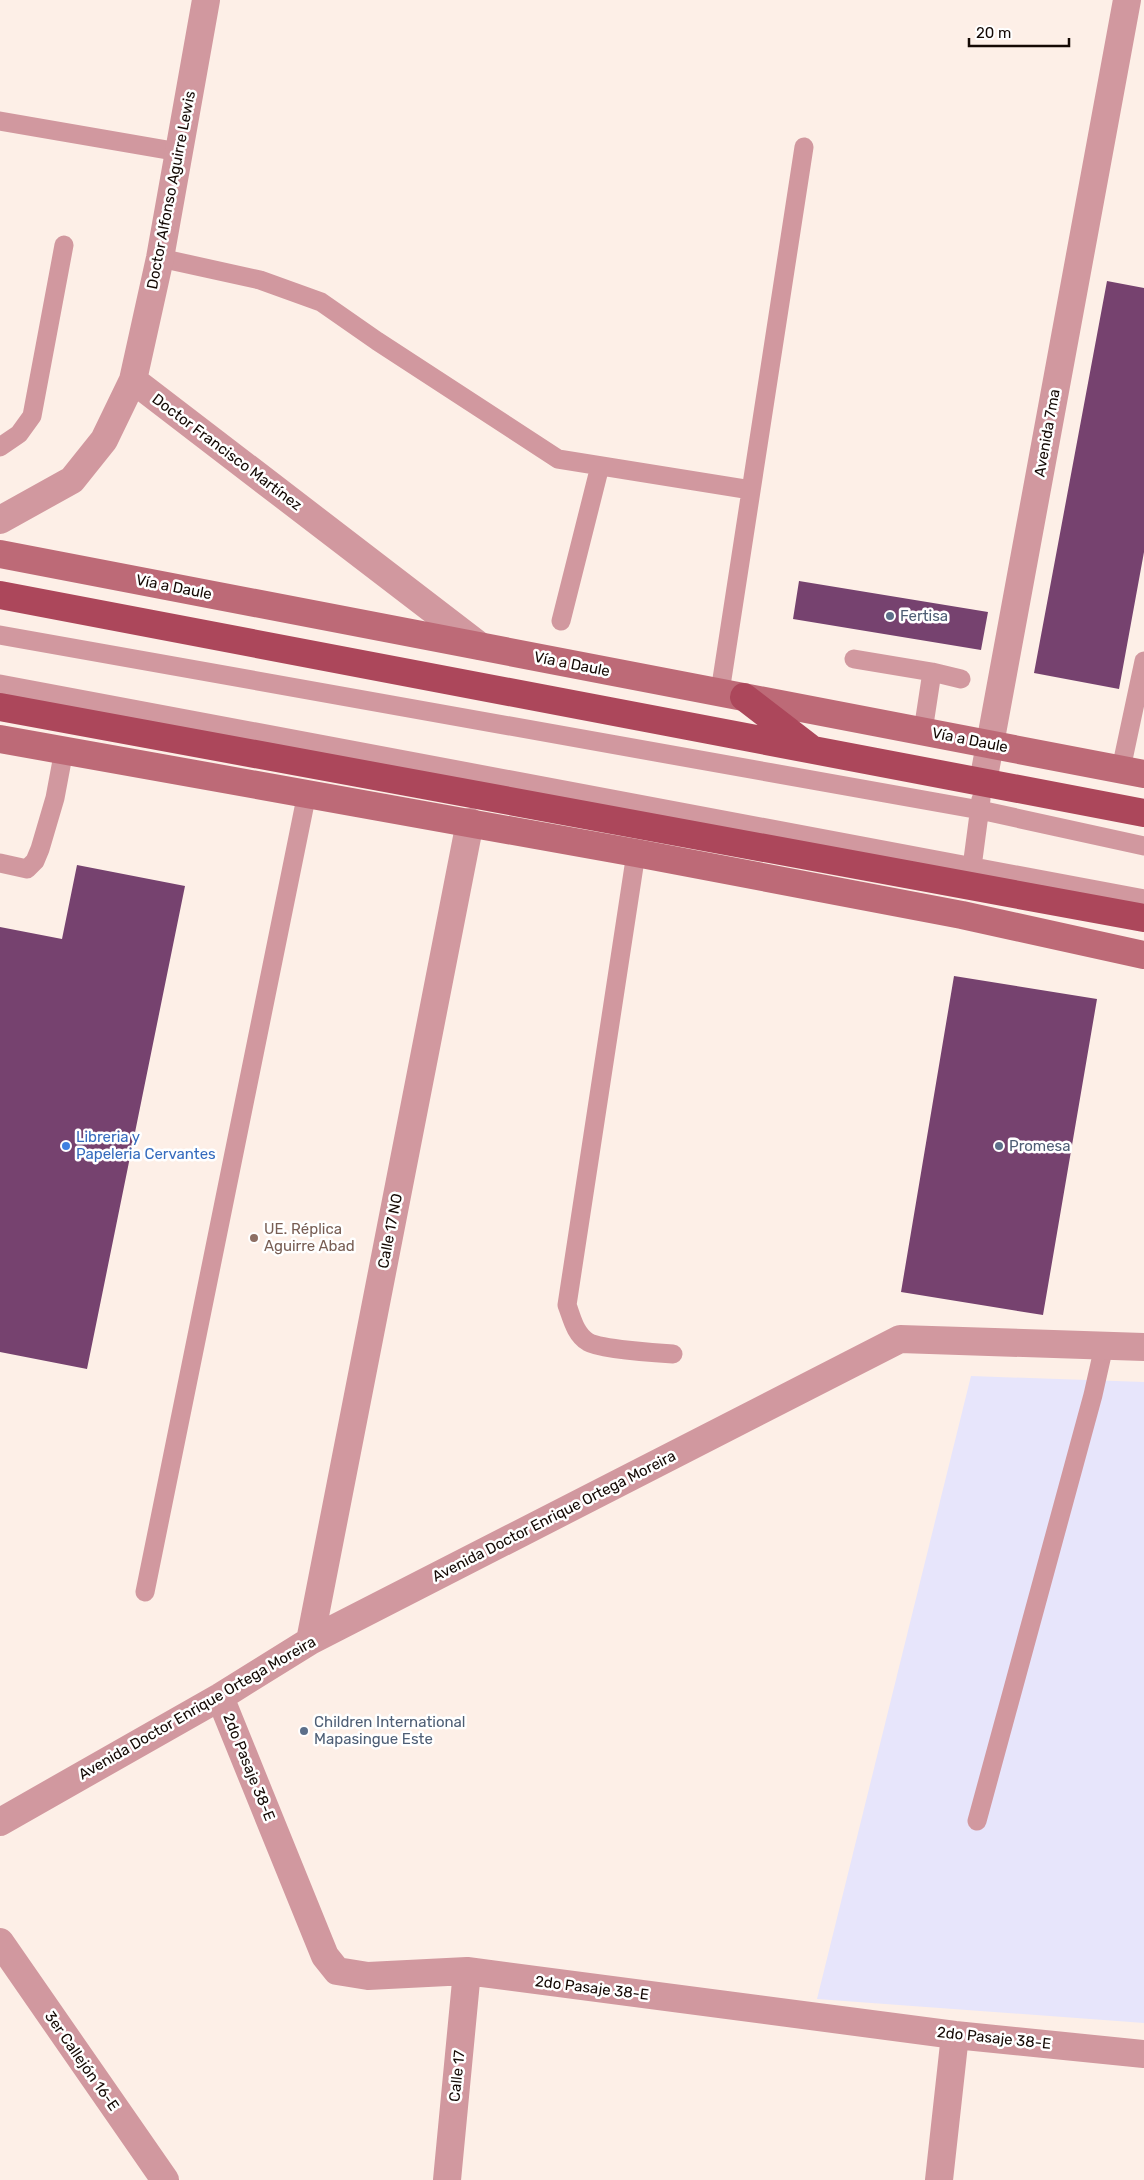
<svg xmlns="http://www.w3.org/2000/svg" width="1144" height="2180" font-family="Rubik,sans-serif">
	<rect width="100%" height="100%" fill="#fdefe7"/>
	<path fill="#e7e5fb" d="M971,1376L1144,1382V2023L817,1999Z"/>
	<path fill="#76426f" d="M1107,281L1144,288V552L1119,689L1034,673Z
		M799,581L988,612L981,650L793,619Z
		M77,865L185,886L87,1369L0,1352V927L62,939Z
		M954,976L1097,999L1043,1315L901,1292Z"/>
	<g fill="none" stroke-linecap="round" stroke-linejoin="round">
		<path stroke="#d1989f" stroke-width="19" d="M0,121L179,152
			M160,258L260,280L321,302L377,341L558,459L751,490
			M0,447L19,434L32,416L64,245
			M561,621L600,466
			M0,635L980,810L1144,846
			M854,659L932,672L923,731
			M932,672L961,679
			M0,684L1144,899
			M720,692L804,147
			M1121,769L1144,661
			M636,853L567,1305C572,1318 575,1334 588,1342C600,1349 656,1353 673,1354
			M0,863L27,869L35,861L40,849L55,798L64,750
			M972,867L981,799
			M145,1592L307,793
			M977,1821L1093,1395L1104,1346"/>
		<path stroke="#d1989f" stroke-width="28" d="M983,782L1127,0
			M310,1641L470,822
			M220,1697L325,1956L337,1971L368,1976L467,1971L955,2035L1144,2054
			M0,1822L220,1697L310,1641L900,1339L1144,1347
			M0,1942L165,2180
			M447,2180L467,1971
			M939,2180L955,2035"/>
		<path stroke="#d1989f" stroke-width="28" d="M133,380L480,646
			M0,520L72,480L104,440L133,380L160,258L206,0"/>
		<path stroke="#bd6a77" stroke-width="28" d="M0,554L1144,774
			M0,739L636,853L962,915L1144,955"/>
		<path stroke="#ac475b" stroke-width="28" d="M0,595L1144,813
			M744,697L809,747
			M0,707L1144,918"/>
	</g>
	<g fill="#5c6f8a" stroke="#fff" stroke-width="2">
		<circle cx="890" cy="616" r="5"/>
		<circle cx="999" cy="1146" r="5"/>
		<circle cx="304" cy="1731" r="5"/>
	</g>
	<circle fill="#3f7fe0" stroke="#fff" stroke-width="2" cx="66" cy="1146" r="5"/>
	<circle fill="#8d6e63" stroke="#fff" stroke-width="2" cx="254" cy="1238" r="5"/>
	<g text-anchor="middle" stroke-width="5" stroke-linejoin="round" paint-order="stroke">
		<g font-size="15" fill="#140904" stroke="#fff">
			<text transform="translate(171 190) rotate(-79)" y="5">Doctor Alfonso Aguirre Lewis</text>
			<text transform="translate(1047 433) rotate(-80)" y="5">Avenida 7ma</text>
			<text transform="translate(227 452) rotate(37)" y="5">Doctor Francisco Martínez</text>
			<text transform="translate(174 587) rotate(11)" y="5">Vía a Daule</text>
			<text transform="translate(572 664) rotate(11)" y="5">Vía a Daule</text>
			<text transform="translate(970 740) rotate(11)" y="5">Vía a Daule</text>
			<text transform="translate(390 1231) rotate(-79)" y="5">Calle 17 NO</text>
			<text transform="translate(554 1516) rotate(-27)" y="5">Avenida Doctor Enrique Ortega Moreira</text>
			<text transform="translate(197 1708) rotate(-30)" y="5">Avenida Doctor Enrique Ortega Moreira</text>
			<text transform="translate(249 1767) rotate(68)" y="5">2do Pasaje 38-E</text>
			<text transform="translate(592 1988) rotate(7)" y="5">2do Pasaje 38-E</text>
			<text transform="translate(994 2038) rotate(6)" y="5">2do Pasaje 38-E</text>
			<text transform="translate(82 2061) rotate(55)" y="5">3er Callejón 16-E</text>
			<text transform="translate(457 2076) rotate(-84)" y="5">Calle 17</text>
		</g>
		<g font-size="15" fill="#4e5e75" stroke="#fff" text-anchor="start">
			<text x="900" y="621">Fertisa</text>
			<text x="1009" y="1151">Promesa</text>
			<text x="314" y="1727">Children International<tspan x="314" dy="17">Mapasingue Este</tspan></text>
		</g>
		<g font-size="15" fill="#366cbe" stroke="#fff" text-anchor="start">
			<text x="76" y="1142">Libreria y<tspan x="76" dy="17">Papeleria Cervantes</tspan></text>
		</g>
		<g font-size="15" fill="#785e54" stroke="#fff" text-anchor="start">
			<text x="264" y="1234">UE. Réplica<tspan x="264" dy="17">Aguirre Abad</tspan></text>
		</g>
	</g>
	<path d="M969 38v8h100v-8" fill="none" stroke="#140904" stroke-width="2.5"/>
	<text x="976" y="38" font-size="15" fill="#140904" stroke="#ffffff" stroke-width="4" paint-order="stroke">20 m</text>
</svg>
